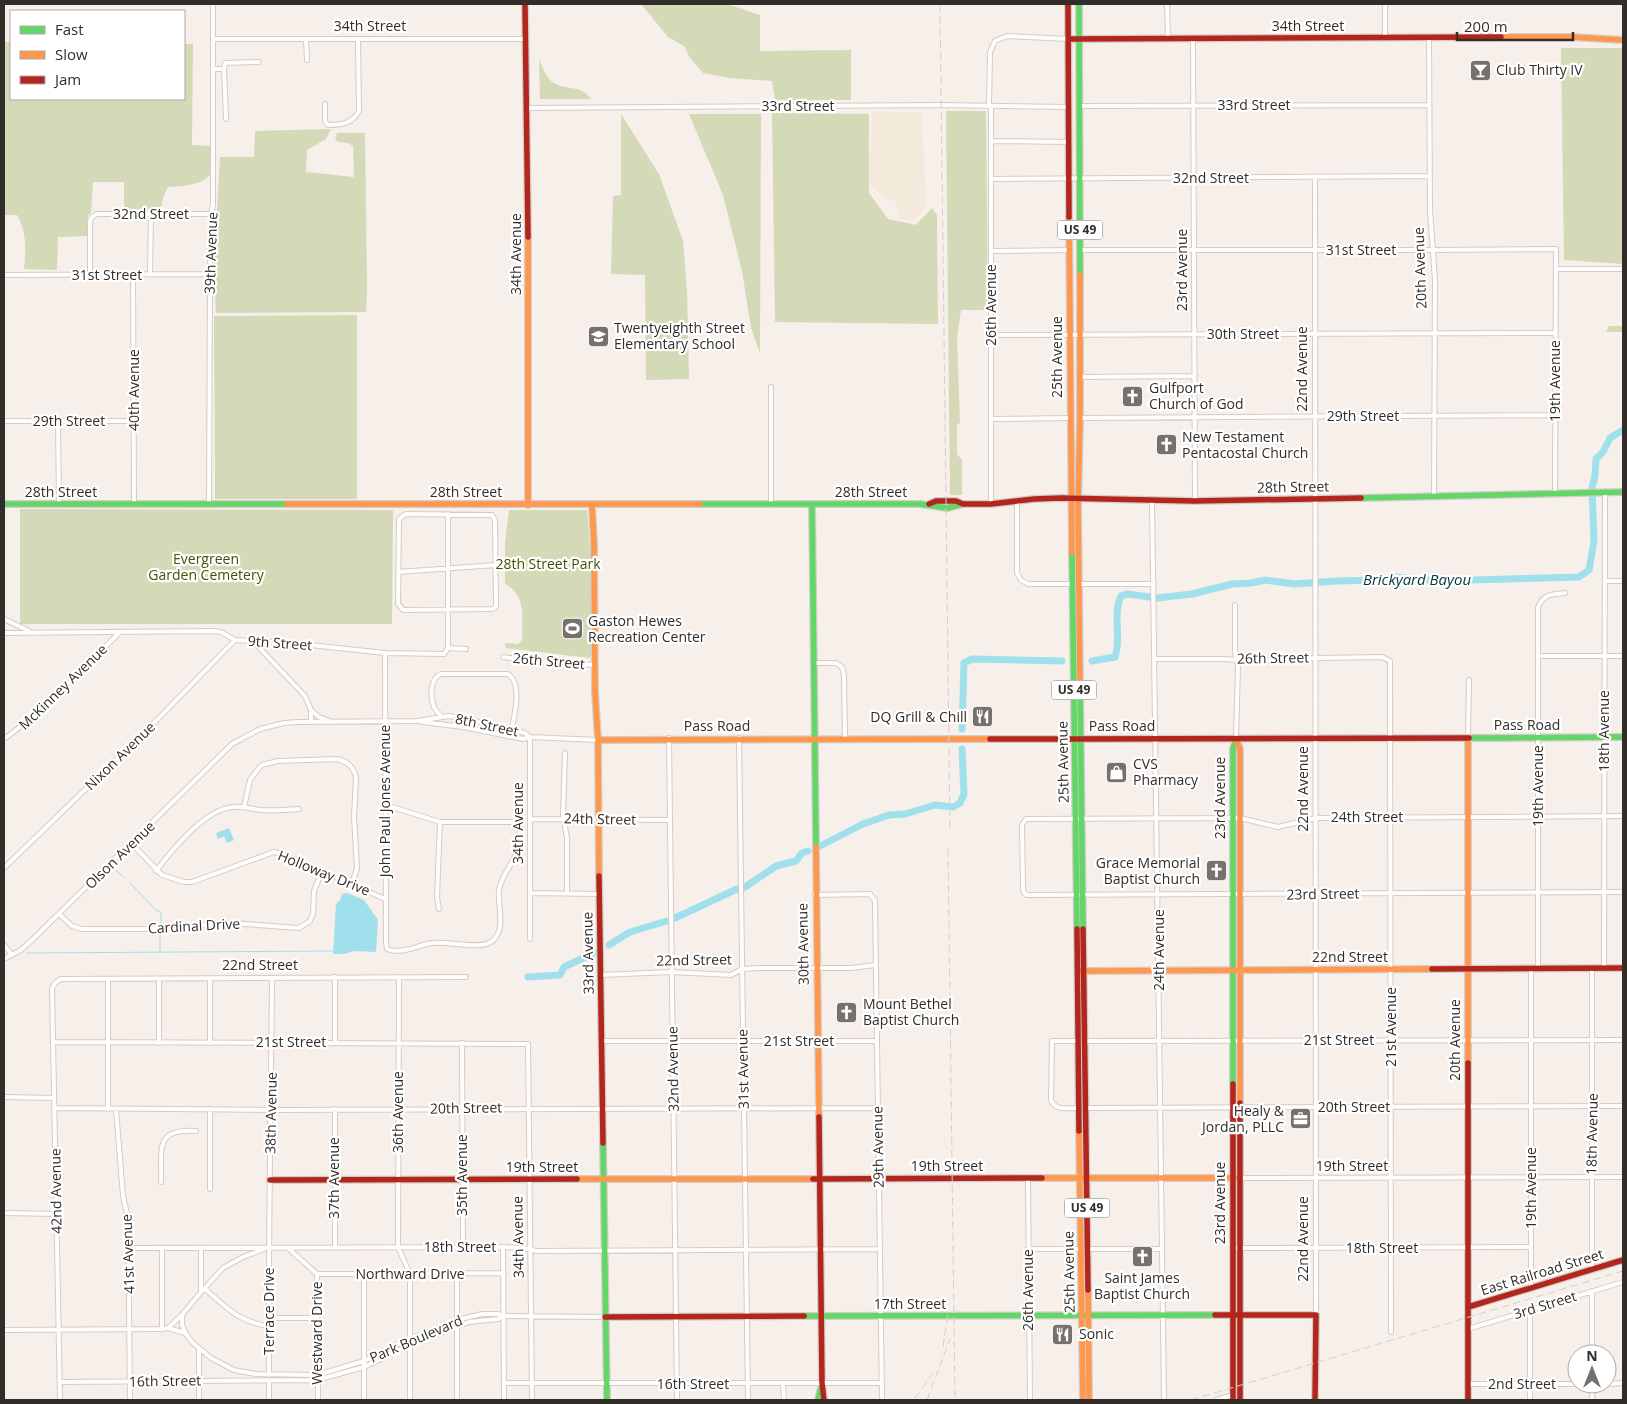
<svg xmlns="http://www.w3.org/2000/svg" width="1627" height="1404" font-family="'Open Sans',sans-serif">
	<rect width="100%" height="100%" fill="#f7efea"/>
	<path fill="#f4eadc" d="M872,112H922L926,208L914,221L899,219L896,202L887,199L869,185Z"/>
	<path fill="#d4d9b8" d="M641,4H727L760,15V51L851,50V100H775L772,81L730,78L703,73L690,58L684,46L668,37Z
		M4,42H11V99H184V44H193L192,145L210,146V175C199,186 183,186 168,187L164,195L161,207L151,210L124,209V182H93L91,212L88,216L87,236L58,237L57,270L24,269C26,250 27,233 17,215H4Z
		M1561,48H1623V264L1564,260Z
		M539,59C542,66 545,75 551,81C565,92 580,83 591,99H540Z
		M946,111H986L988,310H961L957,339L960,423L957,424V454L962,460V495H950Z
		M772,113L869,114V193L888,219L916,225L932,208L937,215L938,324L775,322Z
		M621,114L659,174L683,241L687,291L689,379L646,380L645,275L611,274L613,196L621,195Z
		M689,114H761L760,353L751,328L742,271L723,195Z
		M331,129L326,139L307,150L306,172L354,177L353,146L348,143L338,142L335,139L337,133H365L367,288L366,312L216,313L214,266L220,157H254L255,131Z
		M357,315V499H215L214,316Z
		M1609,326H1623V332H1606Z
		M20,509L393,510L392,624H20Z
		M509,510H587C592,558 592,606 592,654L589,658L506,648L505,643L518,644L522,640C522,619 527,596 505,584V543Z"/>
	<path fill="#a0dfec" d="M229,828L234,840L227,843L224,836L218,839L216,833Z
		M347,893L364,900L378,920L376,952L354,951L345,954H333L336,904L340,900L342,894Z"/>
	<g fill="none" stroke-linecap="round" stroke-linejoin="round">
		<path stroke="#a0dfec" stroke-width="1" d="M113,868L124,877
			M130,883L156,910L161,912V923
			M160,934V951
			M4,953H5
			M27,953L334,951"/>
		<path stroke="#a0dfec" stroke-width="7" d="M1092,661L1115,657C1122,637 1112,614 1121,596L1127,594L1157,598L1192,594L1232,584L1251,583L1265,580L1295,584L1336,581L1384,580L1395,577L1436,581L1579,577L1589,570L1594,541L1592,487L1595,476L1596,459L1603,452L1610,438L1623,430
			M962,729L964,663L972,659L1062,661
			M820,846L863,824L889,815L905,814L935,805L953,807L960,803L964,794L962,749
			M745,887L776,866L796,861L802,853L808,851
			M675,918L737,889
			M609,945L630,932L667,921
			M528,977L560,975L564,967L594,953"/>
		<defs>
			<path id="street" d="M1167,4L1168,39
				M1385,4V38
				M1429,38L1430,210L1435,280L1434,497
				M213,39H526
				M306,39L307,60
				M1193,39L1195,501
				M213,69H224L225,63L259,62
				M224,69L226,119
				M325,104V121L328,125C341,125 352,124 359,111L358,39
				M989,106L990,52L995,41L1007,36L1069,39
				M1079,106L1429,105
				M526,108L941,105L1069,107
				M991,141L1069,142
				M1315,177L1316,1315
				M991,179L1430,176
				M1080,250H1433L1556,249L1555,494
				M991,251L1069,250
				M1556,269H1623
				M4,275L210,274
				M90,275V221L92,217L97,214H211
				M133,275L134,504
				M150,275L151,215
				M991,335L1555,333
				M1080,377L1195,376
				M771,387V505
				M1080,418L1555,415
				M991,419L1070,418
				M4,421H134
				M58,422L59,504
				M1152,500L1164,1400
				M1017,501V573L1021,580L1028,584H1073
				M209,503L210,274L211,214L213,204V4
				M991,504V106
				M406,514L492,515L495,520L496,606L493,609L403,610L398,604L399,519Z
				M398,572L496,565
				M1605,581H1623
				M1079,584H1154
				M1235,605V653L1238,667L1236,739
				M4,619L29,631
				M4,633L214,631L221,632L235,640L291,643L385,653L444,654L448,648L466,649
				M253,641L305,696L311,710V722
				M448,648V514
				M385,653L386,943L387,949C401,955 418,945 432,943C448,941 477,949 489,943C508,933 497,907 499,890C502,873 516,861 519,845C521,838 519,830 519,822H440L386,805
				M1538,656H1623
				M503,657L534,661L595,665
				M1154,659H1223L1259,661L1315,658L1382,657L1390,661L1391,1332
				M813,663H836L842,667L844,676L845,738
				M312,711L319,717L329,721
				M442,717C439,714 436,711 434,707C430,697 430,678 441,674H508C524,684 513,722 510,737
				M422,722L463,727L523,739L530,737L598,740
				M1468,737L1469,680
				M669,738L677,1400
				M739,738L748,1400
				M4,739L40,712L120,632
				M565,753L563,815L567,838V893
				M244,807L250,780L258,769L262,765L278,761L337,759C348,762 353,766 356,777L354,817L357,868L352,884
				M1623,816L1316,818L1278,827L1240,818L1026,819L1022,825L1023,887L1024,893L1027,895L1623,892
				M530,819L670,820
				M132,844L162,875L184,882H192L274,852L283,854L385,899
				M4,868L152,725L235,640
				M156,871C172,850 206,808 234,807C243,806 252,809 261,810C274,811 287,810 299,809
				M530,893L599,894
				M815,895L870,894L875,901L882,1400
				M439,909L437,897L440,822
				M59,914L72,926L82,929H153L231,923L299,928L310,921L313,914L314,891L322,871
				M530,939V737
				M4,945L12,955
				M4,959L21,950L32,940L232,744L260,729L284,723L298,722L417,721L449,716L467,719L525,733L530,737
				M1604,968L1605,493
				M1531,969V1288
				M1538,969V608C1542,594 1553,594 1565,593
				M1592,969V1270
				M601,975L671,972L731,975L742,969L758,968H851L875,965
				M399,977L398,1247L410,1274V1400
				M210,978V1043
				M159,979V1043
				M602,1041H876
				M1079,1041H1052L1051,1100C1055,1111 1068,1108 1079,1108
				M1085,1041L1623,1040
				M54,1042L528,1044L532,1400
				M335,1042V977
				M462,1043L463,1247
				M4,1097L54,1098
				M54,1108L272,1110L877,1108
				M1086,1108L1623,1106
				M108,1109V979
				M116,1109L123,1196L128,1218L130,1400
				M210,1109V1189
				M1240,1178L1623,1177
				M1028,1179L1030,1400
				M161,1182C162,1150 154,1128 196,1131
				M4,1213L56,1214
				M335,1247V1109
				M503,1247L504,1400
				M129,1248L503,1247L531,1249L535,1251L880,1249
				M288,1248L317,1274L318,1400
				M1238,1248L1531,1247
				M264,1249L243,1257L223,1268L201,1292L182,1315V1325L186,1334L193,1343L211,1358L234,1370L256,1374L317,1375L364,1361L411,1338L465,1318L482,1314H498L504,1316L605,1317
				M1028,1249H1081
				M1087,1249H1162
				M317,1274L504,1273
				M364,1274V1400
				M457,1274V1400
				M204,1288C226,1307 238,1322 269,1326
				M1592,1291V1354
				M201,1292V1248
				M1530,1309V1400
				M269,1318H317
				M168,1328L185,1333
				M162,1329V1248
				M1468,1329L1623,1282
				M4,1330L162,1329L168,1328L182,1315
				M199,1349V1400
				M269,1375C268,1243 271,1111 272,978
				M269,1381V1400
				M60,1382L317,1380L364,1367L411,1344L469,1322L498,1319L504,1316
				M504,1383H882
				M783,1383L784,1400
				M1468,1384H1577
				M1607,1384L1623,1383
				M60,1400L52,989L55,983L61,979L466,977
				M1216,1400L1233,1395
				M1592,1400L1593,1384"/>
			<path id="fast" d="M1079,4L1080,275
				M1361,498L1623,492
				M4,504H287
				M700,504H920L947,508L963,504
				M812,504L816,847
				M1072,553L1077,929
				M1080,687L1083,929
				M1469,738L1623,737
				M1233,1084V749L1236,739
				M603,1143L607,1400
				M804,1316L1215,1315
				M818,1400L821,1388"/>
			<path id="slow" d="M1501,37H1571L1623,40
				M1069,217L1072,553
				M528,237V505
				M1080,275V418L1078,506L1080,687
				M287,504H700
				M592,505L594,544L595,692L598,740L599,876
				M1468,737V1063
				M1236,739L1240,749V1103
				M598,740L990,739
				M816,847L819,1117
				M1080,971L1432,969
				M1079,1131L1083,1400
				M1042,1178H1240
				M577,1179H813
				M1088,1290L1089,1400"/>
			<path id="jam" d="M525,4L528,237
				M1068,4L1069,217
				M1069,39L1501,37
				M929,504L936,501H956L963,504H991L1034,499L1061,498L1195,501L1361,498
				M990,739H1075
				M1077,739L1469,738
				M599,876L603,1143
				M1077,929L1079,1131
				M1083,929L1088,1290
				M1432,969L1623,968
				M1468,1063V1400
				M1233,1084V1400
				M1240,1103V1400
				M819,1117L822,1383L824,1400
				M813,1179L1042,1178
				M270,1180L577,1179
				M1468,1307L1623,1260
				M1215,1315H1316L1315,1400
				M605,1317L804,1316"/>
		</defs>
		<use href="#street" stroke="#d3ccc8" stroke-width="6"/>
		<use href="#fast" stroke="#d3ccc8" stroke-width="8"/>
		<use href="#slow" stroke="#d3ccc8" stroke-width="8"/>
		<use href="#jam" stroke="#d3ccc8" stroke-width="8"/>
		<use href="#street" stroke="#fefdfc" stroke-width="4"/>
		<use href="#fast" stroke="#63d668" stroke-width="5.5"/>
		<use href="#slow" stroke="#ff974d" stroke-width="5.5"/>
		<use href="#jam" stroke="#b3261e" stroke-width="5.5"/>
		<path stroke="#d2d0ce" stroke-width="1" stroke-dasharray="8 4" stroke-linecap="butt" d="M940,4L950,832
			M948,849L955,1400
			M943,1347L948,1313
			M915,1398L933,1373
			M927,1400L950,1339
			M1191,1400L1623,1271"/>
	</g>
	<defs>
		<symbol id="bar-square" viewBox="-11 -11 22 22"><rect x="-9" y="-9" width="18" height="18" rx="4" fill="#77716d" stroke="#fff"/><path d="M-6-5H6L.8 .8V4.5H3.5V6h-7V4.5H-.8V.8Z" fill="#fff"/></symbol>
		<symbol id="school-square" viewBox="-11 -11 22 22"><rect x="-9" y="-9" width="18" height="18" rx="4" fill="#77716d" stroke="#fff"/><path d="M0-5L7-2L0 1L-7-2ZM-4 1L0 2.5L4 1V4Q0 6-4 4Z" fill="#fff"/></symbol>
		<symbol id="church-square" viewBox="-11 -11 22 22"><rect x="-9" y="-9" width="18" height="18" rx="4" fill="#77716d" stroke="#fff"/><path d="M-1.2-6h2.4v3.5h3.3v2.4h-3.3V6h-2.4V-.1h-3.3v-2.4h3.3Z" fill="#fff"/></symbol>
		<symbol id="stadium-square" viewBox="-11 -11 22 22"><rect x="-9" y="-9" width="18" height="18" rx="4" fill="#77716d" stroke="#fff"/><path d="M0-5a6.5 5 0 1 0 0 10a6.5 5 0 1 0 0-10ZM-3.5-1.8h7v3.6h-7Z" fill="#fff"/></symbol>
		<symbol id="restaurant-square" viewBox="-11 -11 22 22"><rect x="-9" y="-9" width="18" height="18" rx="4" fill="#77716d" stroke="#fff"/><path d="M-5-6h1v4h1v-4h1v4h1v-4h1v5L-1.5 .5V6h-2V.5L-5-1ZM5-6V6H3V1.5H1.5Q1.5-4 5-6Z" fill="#fff"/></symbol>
		<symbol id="shop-square" viewBox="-11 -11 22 22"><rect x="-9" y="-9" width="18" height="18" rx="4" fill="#77716d" stroke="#fff"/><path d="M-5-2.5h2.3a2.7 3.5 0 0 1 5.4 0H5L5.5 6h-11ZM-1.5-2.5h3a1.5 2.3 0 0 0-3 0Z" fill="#fff"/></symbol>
		<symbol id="office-square" viewBox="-11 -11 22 22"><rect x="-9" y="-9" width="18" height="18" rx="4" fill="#77716d" stroke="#fff"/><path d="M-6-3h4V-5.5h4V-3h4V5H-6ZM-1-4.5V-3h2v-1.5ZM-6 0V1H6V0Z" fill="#fff"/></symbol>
	</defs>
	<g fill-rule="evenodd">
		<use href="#bar-square" x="1468" y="58" width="25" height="25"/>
		<use href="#school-square" x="586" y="324" width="25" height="25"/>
		<use href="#church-square" x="1120" y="384" width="25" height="25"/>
		<use href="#church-square" x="1154" y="432" width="25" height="25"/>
		<use href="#stadium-square" x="560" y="616" width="25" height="25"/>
		<use href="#restaurant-square" x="970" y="704" width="25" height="25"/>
		<use href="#shop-square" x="1104" y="760" width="25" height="25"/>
		<use href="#church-square" x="1204" y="858" width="25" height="25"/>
		<use href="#church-square" x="834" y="1000" width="25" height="25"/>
		<use href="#office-square" x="1288" y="1106" width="25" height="25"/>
		<use href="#church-square" x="1130" y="1244" width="25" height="25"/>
		<use href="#restaurant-square" x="1050" y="1322" width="25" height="25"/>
	</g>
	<g text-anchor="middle" stroke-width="4.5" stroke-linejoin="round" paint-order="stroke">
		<g fill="#fff" stroke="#706c69" stroke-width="1">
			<rect x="1057.5" y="220.5" width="45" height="19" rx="4"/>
			<rect x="1051.5" y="680.5" width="45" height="19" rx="4"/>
			<rect x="1064.5" y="1198.5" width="45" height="19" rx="4"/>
		</g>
		<g font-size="12" font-weight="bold" fill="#322d29">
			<text x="1080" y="234">US 49</text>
			<text x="1074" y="694">US 49</text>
			<text x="1087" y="1212">US 49</text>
		</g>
		<g font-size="14" fill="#322d29" stroke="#fff">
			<text x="370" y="31">34th Street</text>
			<text x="1308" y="31">34th Street</text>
			<text x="1254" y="110">33rd Street</text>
			<text x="798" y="111">33rd Street</text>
			<text x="1211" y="183">32nd Street</text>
			<text x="151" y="219">32nd Street</text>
			<text x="1361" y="255">31st Street</text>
			<text transform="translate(211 253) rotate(-88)" y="5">39th Avenue</text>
			<text transform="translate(516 254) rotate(-90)" y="5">34th Avenue</text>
			<text transform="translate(1420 268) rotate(-92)" y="5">20th Avenue</text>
			<text transform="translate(1182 270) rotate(-90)" y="5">23rd Avenue</text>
			<text x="107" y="280">31st Street</text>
			<text transform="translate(991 305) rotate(-90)" y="5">26th Avenue</text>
			<text x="1243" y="339">30th Street</text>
			<text transform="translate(1057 357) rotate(-90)" y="5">25th Avenue</text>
			<text transform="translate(1302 369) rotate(-90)" y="5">22nd Avenue</text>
			<text transform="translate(1555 381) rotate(-90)" y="5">19th Avenue</text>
			<text transform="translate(134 390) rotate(-90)" y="5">40th Avenue</text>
			<text x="1363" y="421">29th Street</text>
			<text x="69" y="426">29th Street</text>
			<text transform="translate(1293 487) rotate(-1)" y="5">28th Street</text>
			<text x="61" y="497">28th Street</text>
			<text x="466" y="497">28th Street</text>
			<text x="871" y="497">28th Street</text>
			<text transform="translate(280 643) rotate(4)" y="5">9th Street</text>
			<text transform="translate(1273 658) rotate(-1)" y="5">26th Street</text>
			<text transform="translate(549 661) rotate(5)" y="5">26th Street</text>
			<text transform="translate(63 687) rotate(-44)" y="5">McKinney Avenue</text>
			<text transform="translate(487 725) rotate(12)" y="5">8th Street</text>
			<text x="1527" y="730">Pass Road</text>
			<text x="717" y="731">Pass Road</text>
			<text x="1122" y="731">Pass Road</text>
			<text transform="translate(1604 731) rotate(-90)" y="5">18th Avenue</text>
			<text transform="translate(120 756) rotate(-44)" y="5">Nixon Avenue</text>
			<text transform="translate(1063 762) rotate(-91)" y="5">25th Avenue</text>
			<text transform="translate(1538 786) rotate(-90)" y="5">19th Avenue</text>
			<text transform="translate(1303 789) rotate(-90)" y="5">22nd Avenue</text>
			<text transform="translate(1220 798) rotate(-90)" y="5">23rd Avenue</text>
			<text transform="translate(385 801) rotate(-90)" y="5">John Paul Jones Avenue</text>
			<text x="1367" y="822">24th Street</text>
			<text transform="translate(600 819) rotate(1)" y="5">24th Street</text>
			<text transform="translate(518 823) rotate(-90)" y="5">34th Avenue</text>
			<text transform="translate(120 855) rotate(-44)" y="5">Olson Avenue</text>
			<text transform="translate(324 873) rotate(22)" y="5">Holloway Drive</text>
			<text transform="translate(1323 894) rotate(-1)" y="5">23rd Street</text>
			<text transform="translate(194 926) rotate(-3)" y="5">Cardinal Drive</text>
			<text transform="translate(803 944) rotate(-91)" y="5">30th Avenue</text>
			<text transform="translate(1159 950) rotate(-90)" y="5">24th Avenue</text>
			<text transform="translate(588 953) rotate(-91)" y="5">33rd Avenue</text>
			<text x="1350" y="962">22nd Street</text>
			<text transform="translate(694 960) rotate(-1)" y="5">22nd Street</text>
			<text x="260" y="970">22nd Street</text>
			<text transform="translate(1391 1027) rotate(-90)" y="5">21st Avenue</text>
			<text x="1339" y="1045">21st Street</text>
			<text transform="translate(1455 1040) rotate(-90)" y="5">20th Avenue</text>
			<text x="799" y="1046">21st Street</text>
			<text x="291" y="1047">21st Street</text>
			<text transform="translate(673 1069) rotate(-91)" y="5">32nd Avenue</text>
			<text transform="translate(743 1069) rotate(-91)" y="5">31st Avenue</text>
			<text x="1354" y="1112">20th Street</text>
			<text transform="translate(466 1108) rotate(-1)" y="5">20th Street</text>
			<text transform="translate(398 1112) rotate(-90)" y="5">36th Avenue</text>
			<text transform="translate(271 1113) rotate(-89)" y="5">38th Avenue</text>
			<text transform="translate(1592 1134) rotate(-89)" y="5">18th Avenue</text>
			<text transform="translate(878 1147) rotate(-91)" y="5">29th Avenue</text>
			<text x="947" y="1171">19th Street</text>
			<text x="1352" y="1171">19th Street</text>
			<text x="542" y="1172">19th Street</text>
			<text transform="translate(462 1175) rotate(-90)" y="5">35th Avenue</text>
			<text transform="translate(334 1178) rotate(-90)" y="5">37th Avenue</text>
			<text transform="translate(1531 1188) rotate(-90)" y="5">19th Avenue</text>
			<text transform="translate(56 1191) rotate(-91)" y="5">42nd Avenue</text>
			<text transform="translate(1220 1203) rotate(-90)" y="5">23rd Avenue</text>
			<text transform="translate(518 1237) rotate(-91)" y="5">34th Avenue</text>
			<text transform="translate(1303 1239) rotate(-90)" y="5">22nd Avenue</text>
			<text x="460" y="1252">18th Street</text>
			<text x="1382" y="1253">18th Street</text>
			<text transform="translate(128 1254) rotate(-92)" y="5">41st Avenue</text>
			<text transform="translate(1069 1272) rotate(-91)" y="5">25th Avenue</text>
			<text transform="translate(1542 1272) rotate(-17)" y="5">East Railroad Street</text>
			<text x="410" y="1279">Northward Drive</text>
			<text transform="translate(1028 1290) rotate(-90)" y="5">26th Avenue</text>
			<text x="910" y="1309">17th Street</text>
			<text transform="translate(1545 1305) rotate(-17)" y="5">3rd Street</text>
			<text transform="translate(269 1311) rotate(-90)" y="5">Terrace Drive</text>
			<text transform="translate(317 1333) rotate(-90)" y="5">Westward Drive</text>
			<text transform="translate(416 1339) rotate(-23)" y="5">Park Boulevard</text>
			<text transform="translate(165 1381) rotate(-1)" y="5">16th Street</text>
			<text x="693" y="1389">16th Street</text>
			<text x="1522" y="1389">2nd Street</text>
		</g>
		<g font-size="14" fill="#322d29" stroke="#fff" text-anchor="start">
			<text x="1496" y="75">Club Thirty IV</text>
			<text x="614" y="333">Twentyeighth Street<tspan x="614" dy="16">Elementary School</tspan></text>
			<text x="1149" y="393">Gulfport<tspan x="1149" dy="16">Church of God</tspan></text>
			<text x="1182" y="442">New Testament<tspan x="1182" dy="16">Pentacostal Church</tspan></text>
			<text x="588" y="626">Gaston Hewes<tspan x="588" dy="16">Recreation Center</tspan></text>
			<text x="967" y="722" text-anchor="end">DQ Grill &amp; Chill</text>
			<text x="1133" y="769">CVS<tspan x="1133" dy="16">Pharmacy</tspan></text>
			<text x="1200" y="868" text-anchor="end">Grace Memorial<tspan x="1200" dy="16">Baptist Church</tspan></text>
			<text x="863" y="1009">Mount Bethel<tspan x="863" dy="16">Baptist Church</tspan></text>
			<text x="1284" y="1116" text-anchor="end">Healy &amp;<tspan x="1284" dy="16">Jordan, PLLC</tspan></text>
			<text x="1142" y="1283" text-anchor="middle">Saint James<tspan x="1142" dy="16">Baptist Church</tspan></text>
			<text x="1079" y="1339">Sonic</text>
		</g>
		<g font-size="14" fill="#435200" stroke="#fff">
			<text x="206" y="564">Evergreen<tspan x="206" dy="16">Garden Cemetery</tspan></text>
			<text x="548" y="569">28th Street Park</text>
		</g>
		<g font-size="15" font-style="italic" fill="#06363e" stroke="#fff">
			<text x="1417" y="585">Brickyard Bayou</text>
		</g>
	</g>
	<rect width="1627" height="1404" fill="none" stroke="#322d29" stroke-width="10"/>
	<rect x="10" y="10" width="175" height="90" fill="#ffffff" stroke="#adaba9"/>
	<rect x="20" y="26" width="25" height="8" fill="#63d668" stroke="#adaba9"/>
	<text x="55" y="35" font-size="15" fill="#322d29">Fast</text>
	<rect x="20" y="51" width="25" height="8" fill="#ff974d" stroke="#adaba9"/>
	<text x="55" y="60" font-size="15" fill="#322d29">Slow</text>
	<rect x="20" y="76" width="25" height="8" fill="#b3261e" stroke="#adaba9"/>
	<text x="55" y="85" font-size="15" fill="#322d29">Jam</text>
	<g transform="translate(1592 1369)"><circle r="24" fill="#ffffff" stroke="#adaba9"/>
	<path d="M0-4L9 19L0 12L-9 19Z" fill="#77716d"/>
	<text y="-8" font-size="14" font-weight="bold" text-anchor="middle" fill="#322d29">N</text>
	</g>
	<path d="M1457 32v8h116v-8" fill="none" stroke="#322d29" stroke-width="2.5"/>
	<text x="1464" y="32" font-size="15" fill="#322d29" stroke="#ffffff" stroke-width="4" paint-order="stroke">200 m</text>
</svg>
